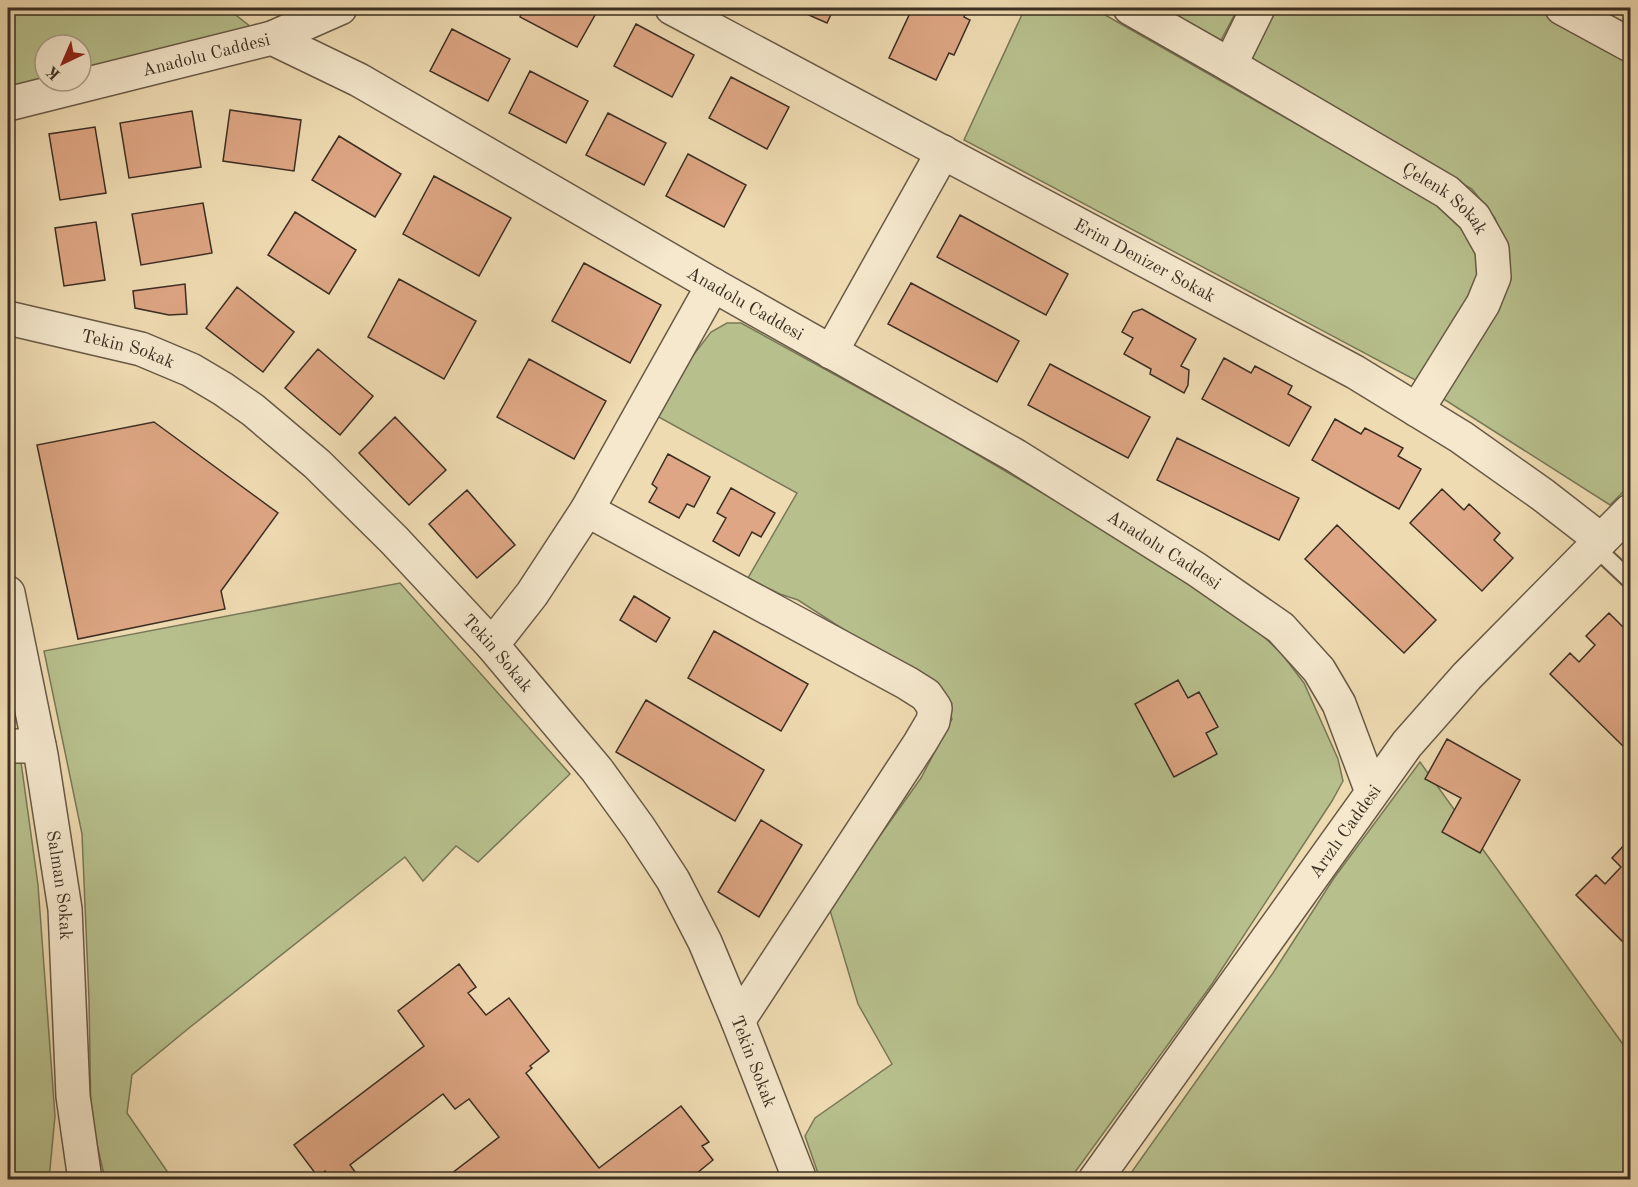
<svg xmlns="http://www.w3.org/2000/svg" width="1638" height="1187" font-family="'Old Standard TT',serif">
	<rect width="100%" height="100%" fill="#efdbb2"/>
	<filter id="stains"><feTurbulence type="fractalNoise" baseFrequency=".00333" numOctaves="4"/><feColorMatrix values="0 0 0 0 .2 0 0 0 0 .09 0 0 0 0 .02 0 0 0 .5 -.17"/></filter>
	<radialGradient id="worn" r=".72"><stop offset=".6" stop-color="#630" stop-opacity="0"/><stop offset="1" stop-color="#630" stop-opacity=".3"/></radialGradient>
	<path fill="#b7c08d" stroke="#797858" stroke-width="1.5" d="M8,8H227L252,28L81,72V45H45V80L8,89Z
		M1025,8H1093L1449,211L1471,237L1478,264L1477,289L1419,382L964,140Z
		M1152,8H1238L1219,44Z
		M1273,8H1538L1630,58V485L1610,505L1442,398L1499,310L1511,279L1506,250L1495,218L1472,189L1249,60Z
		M727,323H741L941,433L1061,504L1247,621L1281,653L1304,683L1338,759L1343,781L1332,801L1212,984L1070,1179H820L805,1136L815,1118L892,1064L858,1004L829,907L921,778L952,719L946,703L927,683L798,600L780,594L748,578L797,493L655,415L685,366L711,332Z
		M400,583L570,774L478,862L456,846L423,881L405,857L189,1028L132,1075L127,1113L169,1174L105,1179L91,1119L89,1000L82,834L44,651Z
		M8,762H21L38,885L55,1116L49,1179H8Z
		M1420,762L1630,1054V1179L1126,1180L1273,973L1334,878Z"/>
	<path fill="#dea684" stroke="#3b2f22" stroke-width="1.5" d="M524,8H599L577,47L520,17Z
		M793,8H834L827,23Z
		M899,8H969L964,17L970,20L954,55L949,53L936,80L889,58L910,13Z
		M636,24L694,55L672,97L614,66Z
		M452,29L510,59L488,101L430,71Z
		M530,71L588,101L566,143L509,113Z
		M731,77L789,107L767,149L709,118Z
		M230,110L301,120L294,171L223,161Z
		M192,111L201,167L129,178L120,123Z
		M608,113L666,143L644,185L586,155Z
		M95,127L106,193L60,200L49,134Z
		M339,136L401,174L375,217L312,180Z
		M688,154L746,185L724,227L666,196Z
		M434,176L511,218L479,276L403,234Z
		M203,203L212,253L141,265L132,214Z
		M295,212L356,250L329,294L268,255Z
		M960,215L1068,274L1046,315L937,257Z
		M96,222L105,280L64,286L55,228Z
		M584,263L661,305L630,363L552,321Z
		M399,279L476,321L444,379L368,337Z
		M911,283L1019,341L997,382L888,324Z
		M185,284L187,314L169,315L135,308L133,291Z
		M237,287L294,332L263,372L206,328Z
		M1142,309L1196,339L1181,366L1189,370L1188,385L1184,393L1150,374L1151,369L1124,354L1133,338L1122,332L1133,312Z
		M318,349L373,396L340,435L285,388Z
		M1224,358L1251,373L1255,366L1292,386L1288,394L1311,407L1289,446L1202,399Z
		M529,359L606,401L574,459L497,417Z
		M1050,364L1150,417L1128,458L1028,405Z
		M395,417L446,470L409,505L359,453Z
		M1335,419L1361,434L1365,428L1403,448L1398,456L1421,469L1399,509L1312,460Z
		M154,422L278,513L221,591L225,609L78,639L37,445Z
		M1177,438L1299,498L1279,540L1157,480Z
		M668,454L710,477L694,507L687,504L679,518L649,502L657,488L652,484Z
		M731,488L775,513L761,537L752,532L739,556L713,541L726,518L717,513Z
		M1442,489L1464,510L1469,504L1500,533L1494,540L1513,558L1482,591L1410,523Z
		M467,490L515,545L477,578L429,524Z
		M1337,525L1436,620L1404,653L1305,559Z
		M634,596L670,618L656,642L620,620Z
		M1609,613L1630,634V753L1550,674L1570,653L1579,662L1595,645L1586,636Z
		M714,631L808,684L781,731L688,678Z
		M1178,680L1188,698L1199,692L1218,727L1206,733L1217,754L1174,777L1135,704Z
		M646,700L764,770L735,821L616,752Z
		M1447,739L1520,780L1480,853L1442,832L1461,798L1425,779Z
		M761,820L802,845L759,917L718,892Z
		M1630,839V949L1576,895L1596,875L1605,884L1621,867L1612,858Z
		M459,964L476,987L468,993L486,1015L509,998L549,1051L530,1066L532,1068L526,1073L599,1168L681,1106L709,1142L702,1146L713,1160L696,1174L700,1180H443L499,1137L469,1099L455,1109L443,1094L350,1165L361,1180H331L325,1171L318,1177L294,1145L424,1046L398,1011Z"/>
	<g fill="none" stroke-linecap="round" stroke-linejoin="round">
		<defs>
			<path id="service" d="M1595,547L1630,580"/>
			<g id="minor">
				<path id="s1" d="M672,8L1355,372L1461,437L1543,495L1601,540"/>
				<path d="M1130,8L1230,65L1258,8"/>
				<path d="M1562,8L1630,45"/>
				<path id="s2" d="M272,38L359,80L713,285L1016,456L1196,569L1281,628L1319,670L1339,704L1372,792"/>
				<path id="s3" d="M1230,65L1447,192L1474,217L1492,249L1494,277L1483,304L1417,410"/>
				<path id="s4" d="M8,104L272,38L340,8"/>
				<path id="s5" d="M8,318L141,349L191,370L223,389L253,410L317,464L394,540L492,645L597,770L639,828L673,880L705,942L738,1021L800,1180"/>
				<path d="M831,352L943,152"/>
				<path d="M587,510L713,285"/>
				<path id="s6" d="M8,593L41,755L65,909L73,1096L85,1180"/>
				<path d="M492,645L532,594L587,510L907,683L926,695L935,708L933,721L920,743L738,1021"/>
				<path d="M8,746H39"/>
			</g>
			<g id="tertiary">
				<path id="s7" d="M1095,1180L1407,744L1467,676L1630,511"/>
			</g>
		</defs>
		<use href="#service" stroke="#685a46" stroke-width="20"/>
		<use href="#minor" stroke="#685a46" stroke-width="36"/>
		<use href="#tertiary" stroke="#685a46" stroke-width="36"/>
		<use href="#service" stroke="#f5e8cd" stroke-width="16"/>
		<use href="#minor" stroke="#f5e8cd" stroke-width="33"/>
		<use href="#tertiary" stroke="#f5e8cd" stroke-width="33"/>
	</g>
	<g text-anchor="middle" stroke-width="4.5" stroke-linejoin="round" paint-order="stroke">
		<g font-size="18" fill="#3b2f22" stroke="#f5e8cd">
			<text dy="6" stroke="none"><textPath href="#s4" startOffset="204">Anadolu Caddesi</textPath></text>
			<text dy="6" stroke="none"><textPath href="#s3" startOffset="254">Çelenk Sokak</textPath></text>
			<text dy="6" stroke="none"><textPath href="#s1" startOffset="536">Erim Denizer Sokak</textPath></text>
			<text dy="6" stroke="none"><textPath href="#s2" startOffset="543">Anadolu Caddesi</textPath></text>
			<text dy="6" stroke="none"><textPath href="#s5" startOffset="124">Tekin Sokak</textPath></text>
			<text dy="6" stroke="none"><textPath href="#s2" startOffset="1029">Anadolu Caddesi</textPath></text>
			<text dy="6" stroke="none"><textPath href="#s5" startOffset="610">Tekin Sokak</textPath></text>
			<text dy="6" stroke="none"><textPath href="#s7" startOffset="429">Arızlı Caddesi</textPath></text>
			<text dy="6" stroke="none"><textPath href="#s6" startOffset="297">Salman Sokak</textPath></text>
			<text dy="6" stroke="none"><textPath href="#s5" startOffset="1096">Tekin Sokak</textPath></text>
		</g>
	</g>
	<rect width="1638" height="1187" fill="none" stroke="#efdbb2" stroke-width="30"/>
	<rect x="9" y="9" width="1620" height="1169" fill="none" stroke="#3b2f22" stroke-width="3"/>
	<rect x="15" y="15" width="1608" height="1157" fill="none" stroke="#3b2f22" stroke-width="1.5"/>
	<g transform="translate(63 63) rotate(224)"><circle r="28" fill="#f5e8cd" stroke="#ab9e89" stroke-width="1.5"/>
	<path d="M0-4.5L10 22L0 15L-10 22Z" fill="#8f2418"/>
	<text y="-9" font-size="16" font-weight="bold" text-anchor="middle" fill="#3b2f22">K</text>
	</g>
	<rect width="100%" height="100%" filter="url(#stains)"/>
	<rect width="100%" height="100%" fill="url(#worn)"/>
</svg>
